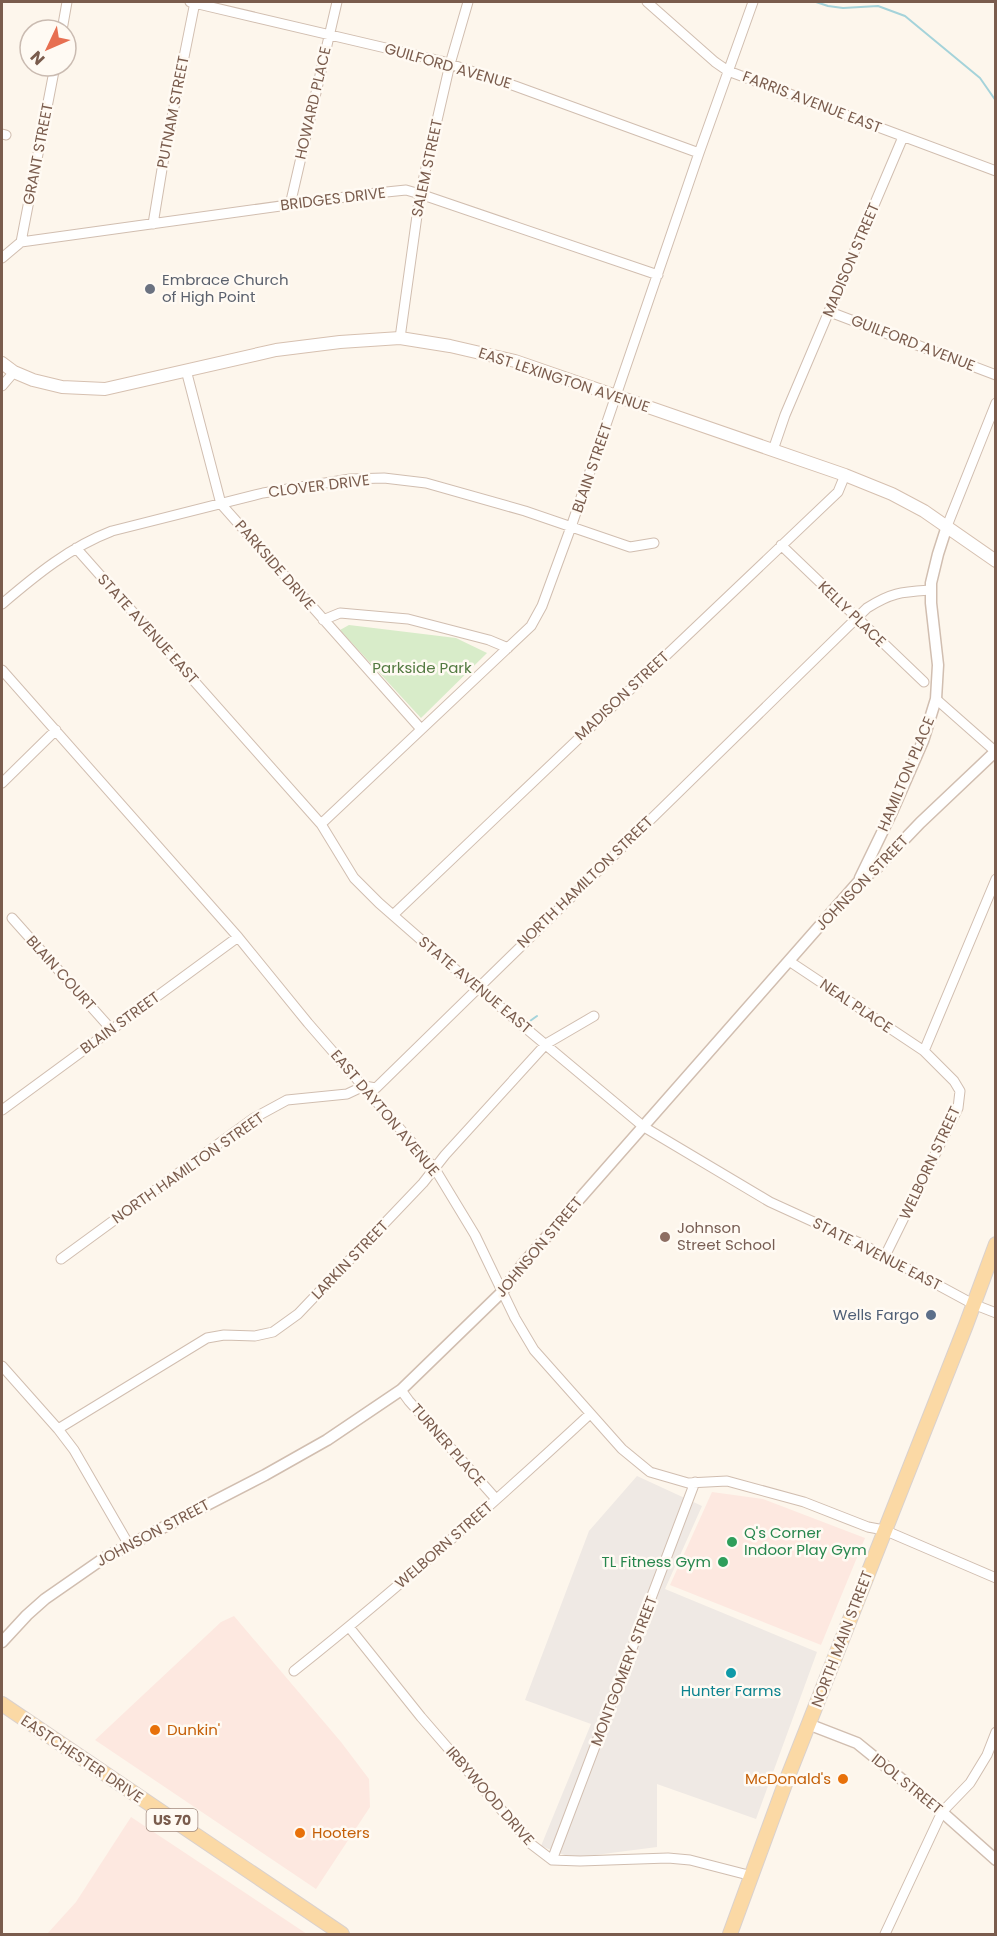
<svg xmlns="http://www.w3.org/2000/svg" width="997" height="1936" font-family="Poppins,sans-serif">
	<rect width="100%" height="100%" fill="#fdf6ec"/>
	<path fill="#fde8e0" d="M712,1492L763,1499L865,1538L821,1645L670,1585Z
		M234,1616L341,1742L369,1779L370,1807L316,1889L95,1740L221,1622Z
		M131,1817L307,1934H47L76,1902Z"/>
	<path fill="#efe9e4" d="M637,1476L702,1506L665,1589L817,1652L756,1819L657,1784V1847L572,1858L541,1846L591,1724L525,1700L589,1531Z"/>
	<path fill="#d8ecc9" d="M349,625L456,638L487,653L421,718L340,630Z"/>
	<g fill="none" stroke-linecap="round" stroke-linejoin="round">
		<path stroke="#a5d3da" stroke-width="2" d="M816,2L828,6L843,8L878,6L905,16L980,78L996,101
			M530,1021L537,1016"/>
		<defs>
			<path id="minor" d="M190,2L441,61L515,86L699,153
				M647,2L715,62L728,71L996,171
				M62,30L67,2
				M2,134L6,135
				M290,205L337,2
				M153,224L164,157L195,2
				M21,242L55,66
				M2,258L21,242L367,194L406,190L420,194L658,275
				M830,312L996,375
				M400,338L420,194L450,64L468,2
				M186,370L221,504L421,729
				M2,386L14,372
				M773,450L785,415L903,137
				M947,526L996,403
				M781,545L924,682
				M76,548L321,824L354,878L379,903L443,959L644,1127L770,1202L862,1244L973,1304L996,1313
				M2,604C36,575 70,547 112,531L263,493L350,479L384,478L426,483L525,511L630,547L654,543
				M323,620L340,613L408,619L489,640L508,648
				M2,670L238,937L308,1023L435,1169L475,1235L515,1318L534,1350L622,1449L650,1472L688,1483L727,1481L804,1502L868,1527L884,1530L996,1578
				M936,699L996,752
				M2,783L56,730
				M321,824L531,626L542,606L571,527L699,153L753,2
				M393,915L838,492L845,475
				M12,918L111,1029
				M789,961L924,1051L954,1081L960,1091L958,1108L885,1256
				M924,1051L996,879
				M2,1110L238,937
				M61,1259L254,1118L287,1100L347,1094L364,1086L376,1088L867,608C892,592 902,592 931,590
				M2,1366L58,1429L74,1450L129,1545
				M401,1390L409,1401L496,1499
				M58,1429L207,1338L224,1335L255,1336L273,1332L298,1314L423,1183L445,1155L546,1044L594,1016
				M349,1627L421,1717L531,1844L552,1860L580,1861L668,1858L690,1860L752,1876
				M294,1671C396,1590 494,1503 590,1414
				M552,1860L695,1482
				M885,1934L942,1812L970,1783L987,1755L996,1732"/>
			<path id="tertiary" d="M860,878L892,812L923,741L936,699L938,665L931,603V583L938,554L947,526
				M2,1642L27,1615L45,1599L104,1558L265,1475L327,1440L401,1390L502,1292L522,1265L568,1212L859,881L876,869L920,823L996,751
				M808,1724L857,1743L942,1812L996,1860"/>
			<path id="secondary" d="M2,363L14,372L33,380L62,387L105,389L276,350L340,342L400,338L450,346L515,361L845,475L892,494L924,511L996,561"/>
			<path id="primary" d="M2,1704L342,1934
				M730,1934L785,1784L966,1325L996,1244"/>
		</defs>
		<use href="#minor" stroke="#d1beb0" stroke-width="11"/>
		<use href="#tertiary" stroke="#d1beb0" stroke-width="13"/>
		<use href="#secondary" stroke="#d6c0b0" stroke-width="14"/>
		<use href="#primary" stroke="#dad1cd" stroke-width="16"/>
		<use href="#minor" stroke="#fff" stroke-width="9"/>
		<use href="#tertiary" stroke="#fff" stroke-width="10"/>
		<use href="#secondary" stroke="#fff" stroke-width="12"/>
		<use href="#primary" stroke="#fbd9a5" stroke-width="14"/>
	</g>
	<circle fill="#6b7280" stroke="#fffaf3" stroke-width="2" cx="150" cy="289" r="6"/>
	<circle fill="#8d6e63" stroke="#fffaf3" stroke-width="2" cx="665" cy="1237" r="6"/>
	<circle fill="#5c6f8a" stroke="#fffaf3" stroke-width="2" cx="931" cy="1315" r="6"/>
	<g fill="#2e9e5b" stroke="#fffaf3" stroke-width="2">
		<circle cx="732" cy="1542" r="6"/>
		<circle cx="723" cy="1562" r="6"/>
	</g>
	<circle fill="#0f9aa8" stroke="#fffaf3" stroke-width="2" cx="731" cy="1673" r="6"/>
	<g fill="#e8710a" stroke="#fffaf3" stroke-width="2">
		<circle cx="155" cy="1730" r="6"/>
		<circle cx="843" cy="1779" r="6"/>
		<circle cx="300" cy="1833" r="6"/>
	</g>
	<g text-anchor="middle" stroke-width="5" stroke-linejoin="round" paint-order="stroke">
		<rect fill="#fffaf3" stroke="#a28b7f" stroke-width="1.5" x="146.5" y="1809" width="51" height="22" rx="4.5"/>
		<g font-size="14" font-weight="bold" fill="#7a5c4d">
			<text x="172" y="1825">US 70</text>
		</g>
		<g font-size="15" fill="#7a5c4d" stroke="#fffaf3">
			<text transform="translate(448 66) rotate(16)" y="5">GUILFORD AVENUE</text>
			<text transform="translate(812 102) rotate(21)" y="5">FARRIS AVENUE EAST</text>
			<text transform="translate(313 103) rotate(-77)" y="5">HOWARD PLACE</text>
			<text transform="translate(173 112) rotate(-79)" y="5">PUTNAM STREET</text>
			<text transform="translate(38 154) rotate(-79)" y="5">GRANT STREET</text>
			<text transform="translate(427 168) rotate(-78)" y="5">SALEM STREET</text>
			<text transform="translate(333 199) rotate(-7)" y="5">BRIDGES DRIVE</text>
			<text transform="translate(851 260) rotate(-67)" y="5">MADISON STREET</text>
			<text transform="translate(913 343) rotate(21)" y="5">GUILFORD AVENUE</text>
			<text transform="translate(564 380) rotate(18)" y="5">EAST LEXINGTON AVENUE</text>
			<text transform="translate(592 468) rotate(-71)" y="5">BLAIN STREET</text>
			<text transform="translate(319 486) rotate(-7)" y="5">CLOVER DRIVE</text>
			<text transform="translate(275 565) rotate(49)" y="5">PARKSIDE DRIVE</text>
			<text transform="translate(852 614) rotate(44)" y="5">KELLY PLACE</text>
			<text transform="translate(148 629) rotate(48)" y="5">STATE AVENUE EAST</text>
			<text transform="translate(622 696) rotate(-43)" y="5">MADISON STREET</text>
			<text transform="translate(906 774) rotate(-67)" y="5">HAMILTON PLACE</text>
			<text transform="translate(585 882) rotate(-44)" y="5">NORTH HAMILTON STREET</text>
			<text transform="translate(862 883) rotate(-46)" y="5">JOHNSON STREET</text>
			<text transform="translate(61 973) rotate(48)" y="5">BLAIN COURT</text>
			<text transform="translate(475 985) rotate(40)" y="5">STATE AVENUE EAST</text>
			<text transform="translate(856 1006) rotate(34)" y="5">NEAL PLACE</text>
			<text transform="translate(120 1023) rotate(-36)" y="5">BLAIN STREET</text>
			<text transform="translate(385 1113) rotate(50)" y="5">EAST DAYTON AVENUE</text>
			<text transform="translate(930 1163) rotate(-65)" y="5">WELBORN STREET</text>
			<text transform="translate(188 1168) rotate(-35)" y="5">NORTH HAMILTON STREET</text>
			<text transform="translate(539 1247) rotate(-50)" y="5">JOHNSON STREET</text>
			<text transform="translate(877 1254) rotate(27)" y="5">STATE AVENUE EAST</text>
			<text transform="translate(350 1260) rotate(-46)" y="5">LARKIN STREET</text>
			<text transform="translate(448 1445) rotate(49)" y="5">TURNER PLACE</text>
			<text transform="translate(153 1533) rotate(-28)" y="5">JOHNSON STREET</text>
			<text transform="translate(444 1545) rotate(-41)" y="5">WELBORN STREET</text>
			<text transform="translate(842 1639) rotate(-69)" y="5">NORTH MAIN STREET</text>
			<text transform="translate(624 1671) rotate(-69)" y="5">MONTGOMERY STREET</text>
			<text transform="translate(82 1759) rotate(34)" y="5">EASTCHESTER DRIVE</text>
			<text transform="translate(907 1784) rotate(39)" y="5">IDOL STREET</text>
			<text transform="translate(490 1796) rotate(49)" y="5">IRBYWOOD DRIVE</text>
		</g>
		<g font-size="15" fill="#5b616d" stroke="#fffaf3" text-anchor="start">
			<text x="162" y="285">Embrace Church<tspan x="162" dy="17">of High Point</tspan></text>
		</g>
		<g font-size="15" fill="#537a41" stroke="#fffaf3">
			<text x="422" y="673">Parkside Park</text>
		</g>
		<g font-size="15" fill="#785e54" stroke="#fffaf3" text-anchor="start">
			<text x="677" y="1233">Johnson<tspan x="677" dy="17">Street School</tspan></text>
		</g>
		<g font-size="15" fill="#4e5e75" stroke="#fffaf3" text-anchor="end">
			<text x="919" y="1320">Wells Fargo</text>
		</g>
		<g font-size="15" fill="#27864d" stroke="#fffaf3" text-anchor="start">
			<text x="744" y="1538">Q's Corner<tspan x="744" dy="17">Indoor Play Gym</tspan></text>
			<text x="711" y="1567" text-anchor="end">TL Fitness Gym</text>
		</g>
		<g font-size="15" fill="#0d838f" stroke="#fffaf3">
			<text x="731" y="1696">Hunter Farms</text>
		</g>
		<g font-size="15" fill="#c56008" stroke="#fffaf3" text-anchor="start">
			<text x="167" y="1735">Dunkin'</text>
			<text x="831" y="1784" text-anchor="end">McDonald's</text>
			<text x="312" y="1838">Hooters</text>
		</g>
	</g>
	<rect width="997" height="1936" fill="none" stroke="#7a5c4d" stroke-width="6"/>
	<g transform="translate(48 48) rotate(226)"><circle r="28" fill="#fffaf3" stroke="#cabbb1" stroke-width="1.5"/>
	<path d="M0-4.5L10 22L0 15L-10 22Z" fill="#e76f51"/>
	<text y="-9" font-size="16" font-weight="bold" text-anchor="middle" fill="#7a5c4d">N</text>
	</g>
</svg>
